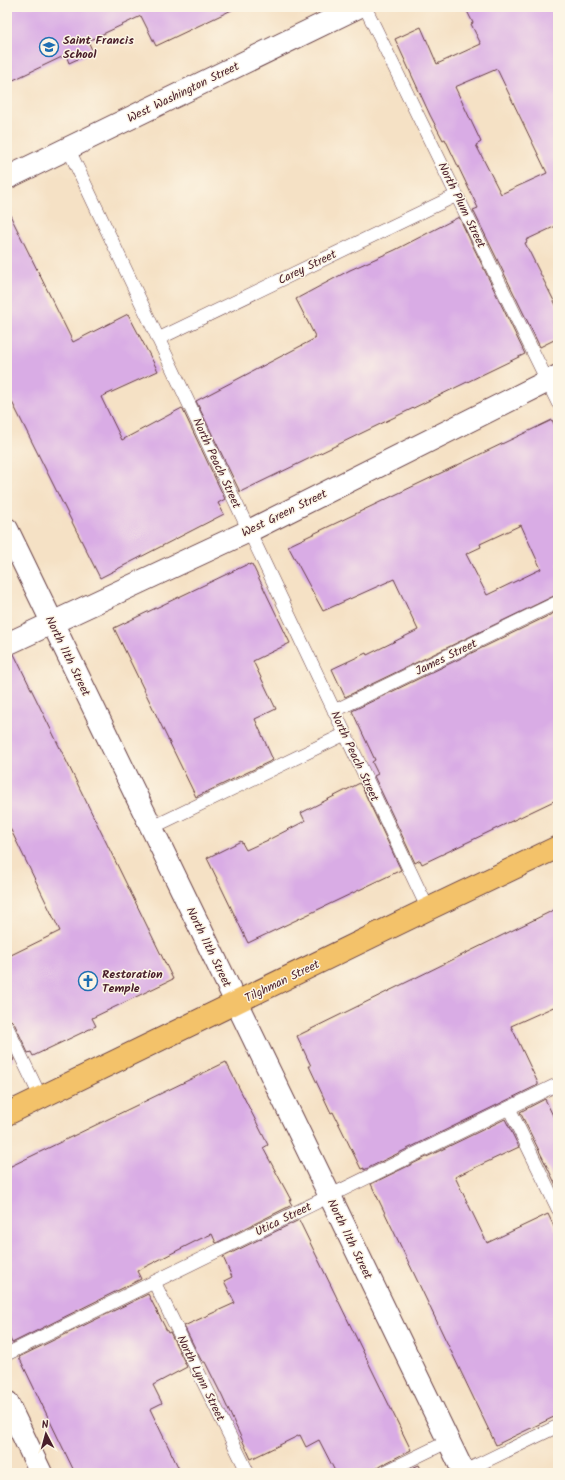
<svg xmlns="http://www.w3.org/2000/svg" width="565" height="1480" font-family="Kalam,sans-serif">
	<rect width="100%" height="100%" fill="#fcf5e5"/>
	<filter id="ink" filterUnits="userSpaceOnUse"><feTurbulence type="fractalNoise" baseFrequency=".025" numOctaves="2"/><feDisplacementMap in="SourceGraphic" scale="8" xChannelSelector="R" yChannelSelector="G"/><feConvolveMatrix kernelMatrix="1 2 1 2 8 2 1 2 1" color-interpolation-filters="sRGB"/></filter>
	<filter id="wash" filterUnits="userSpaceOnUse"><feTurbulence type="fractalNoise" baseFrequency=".012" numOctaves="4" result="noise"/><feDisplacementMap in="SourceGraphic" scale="16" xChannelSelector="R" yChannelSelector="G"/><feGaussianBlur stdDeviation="0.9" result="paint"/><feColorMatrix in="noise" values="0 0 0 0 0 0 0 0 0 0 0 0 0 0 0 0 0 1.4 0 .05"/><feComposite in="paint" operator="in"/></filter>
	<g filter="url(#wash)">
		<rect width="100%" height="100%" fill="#f5e1c5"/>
		<g id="blocks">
			<path fill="#d9ace5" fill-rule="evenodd" d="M7,7H238L156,46L141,16L88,41L93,52L69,63L66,55L7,83Z
				M465,7H558V225L526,240L527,242L525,243L558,309V338L540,347L473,210L478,208L445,139L443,140L430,115L395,39L421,27L437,64L481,44L471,24L473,23ZM497,69L547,173L501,194L476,145L481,142L455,87Z
				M7,209L73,342L128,314L158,371L101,397L122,440L182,408L225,499L218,503L224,514L100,578L7,392Z
				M459,217L525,354L240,492L196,401L316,338L296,299L350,270L395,250Z
				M552,420L558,432V594L345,697L332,669L366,653L367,655L418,630L394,579L323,611L288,546ZM521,525L541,569L487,595L466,554L481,547L480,544Z
				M248,564L249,565L252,564L290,643L253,661L276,709L255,719L273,760L196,797L114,628Z
				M558,611V799L422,864L420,860L415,863L374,776L378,774L372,762L375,760L352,711Z
				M14,654L173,979L92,1018L96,1026L33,1056L31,1052L28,1053L14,1023L11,1020L7,1019V957L60,931L7,822V656Z
				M360,783L401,870L248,943L207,858L241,841L246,850L268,840L305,821L301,813Z
				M558,908V1005L511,1026L538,1083V1085L364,1170V1168L361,1169L333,1112L331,1113L309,1066H311L297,1036Z
				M7,1046L14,1060L7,1064Z
				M226,1062L268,1145L263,1148L291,1200H289L292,1205L216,1243L212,1234L200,1239L137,1271L141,1279L12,1343L7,1332V1168Z
				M545,1099L558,1126V1189L520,1112Z
				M505,1119L519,1147L455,1177L487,1243L548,1214L558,1235V1415L496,1445L371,1184Z
				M299,1220L411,1450L380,1466L376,1469L375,1473H336L319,1440L306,1447L300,1435L251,1459L222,1396L205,1362H203L201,1360L184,1326L235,1303L224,1281L232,1277L223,1257Z
				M148,1294L168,1333L170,1332L187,1367L153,1385L162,1403L150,1409L181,1473H75L19,1357Z
				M419,1465L423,1473H401Z"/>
		</g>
	</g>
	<g filter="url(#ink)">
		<use href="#blocks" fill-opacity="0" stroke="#643c42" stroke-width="1"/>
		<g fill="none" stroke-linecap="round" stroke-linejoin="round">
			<defs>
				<path id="lane" d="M365,7L558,403
					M68,148L428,909
					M158,339L457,195
					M334,711L558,602
					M151,828L345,734
					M7,1027L41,1098
					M509,1108L558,1209
					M154,1282L248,1473
					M7,1354L558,1084
					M463,1472L558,1426
					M383,1473L449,1441"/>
				<path id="street" d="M7,178L358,7
					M7,529L464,1473
					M7,644L249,531L558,376
					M7,1402L41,1473"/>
				<path id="primary" d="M7,1114L428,909L558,847"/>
			</defs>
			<use href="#lane" stroke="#643c42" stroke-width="14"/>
			<use href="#street" stroke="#643c42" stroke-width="24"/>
			<use href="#primary" stroke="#643c42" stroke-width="24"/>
			<use href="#lane" stroke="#fff" stroke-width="13"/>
			<use href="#street" stroke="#fff" stroke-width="22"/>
			<use href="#primary" stroke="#f3c26a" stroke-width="22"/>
		</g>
	</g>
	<defs>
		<symbol id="school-ring" viewBox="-11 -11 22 22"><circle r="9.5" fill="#fcf5e5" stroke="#1f6fb2" stroke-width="1.5"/><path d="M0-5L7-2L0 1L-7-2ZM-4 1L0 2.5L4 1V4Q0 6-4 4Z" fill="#1f6fb2"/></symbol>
		<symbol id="church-ring" viewBox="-11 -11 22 22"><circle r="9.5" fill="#fcf5e5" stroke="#1f6fb2" stroke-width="1.5"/><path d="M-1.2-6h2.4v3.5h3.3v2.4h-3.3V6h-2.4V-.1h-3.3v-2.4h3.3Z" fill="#1f6fb2"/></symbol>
	</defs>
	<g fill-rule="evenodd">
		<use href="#school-ring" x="38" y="36" width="22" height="22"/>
		<use href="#church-ring" x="77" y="970" width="22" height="22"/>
	</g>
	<g text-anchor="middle" stroke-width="3" stroke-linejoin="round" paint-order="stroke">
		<g font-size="12" font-weight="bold" fill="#4a1f2b" stroke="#fcf5e5" text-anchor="start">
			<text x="63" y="44">Saint Francis<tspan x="63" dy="14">School</tspan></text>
			<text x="102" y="978">Restoration<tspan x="102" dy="14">Temple</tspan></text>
		</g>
		<g font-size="12" fill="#4a1f2b" stroke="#fcf5e5">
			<text transform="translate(183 92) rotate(-26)" y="4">West Washington Street</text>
			<text transform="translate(462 205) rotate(64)" y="4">North Plum Street</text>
			<text transform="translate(307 267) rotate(-26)" y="4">Carey Street</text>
			<text transform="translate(217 463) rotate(65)" y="4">North Peach Street</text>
			<text transform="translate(284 513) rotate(-26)" y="4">West Green Street</text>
			<text transform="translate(68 656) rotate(64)" y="4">North 11th Street</text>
			<text transform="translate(446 657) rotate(-26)" y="4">James Street</text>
			<text transform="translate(355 756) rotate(65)" y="4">North Peach Street</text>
			<text transform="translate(209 947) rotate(64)" y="4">North 11th Street</text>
			<text transform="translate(282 981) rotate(-26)" y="4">Tilghman Street</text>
			<text transform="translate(283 1219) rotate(-26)" y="4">Utica Street</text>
			<text transform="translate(350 1239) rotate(64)" y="4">North 11th Street</text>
			<text transform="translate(201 1378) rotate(64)" y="4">North Lynn Street</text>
		</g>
	</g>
	<rect width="565" height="1480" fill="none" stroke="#fcf5e5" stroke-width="24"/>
	<g transform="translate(46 1434) rotate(354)" stroke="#fcf5e5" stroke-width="3" paint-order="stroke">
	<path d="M0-3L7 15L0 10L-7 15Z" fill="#4a1f2b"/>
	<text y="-6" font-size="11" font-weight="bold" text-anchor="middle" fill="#4a1f2b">N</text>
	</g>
</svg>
